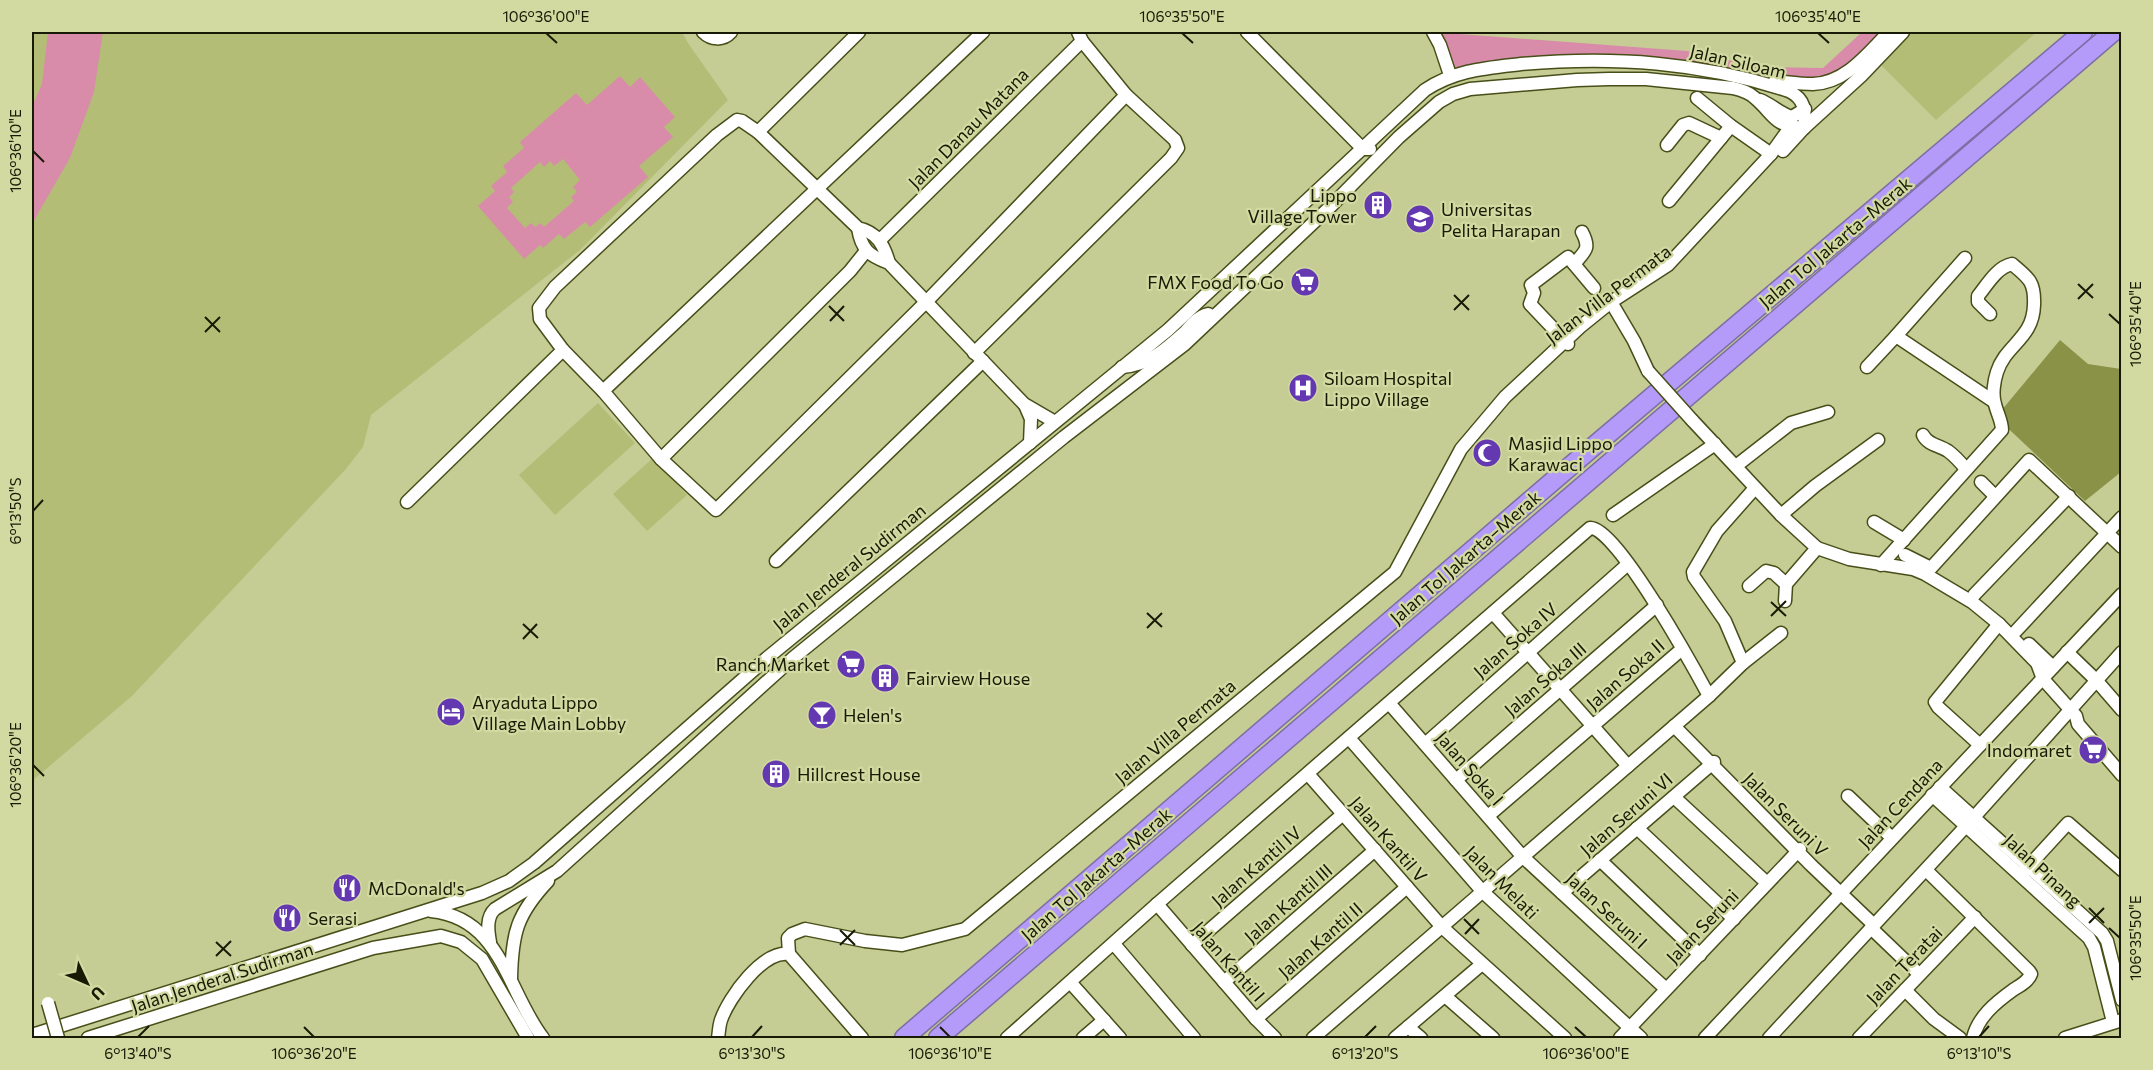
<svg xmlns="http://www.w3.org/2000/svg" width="2153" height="1070" viewBox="0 0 2153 1070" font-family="Commissioner,sans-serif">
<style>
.green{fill:#b4bd76}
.forest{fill:#8a9248}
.water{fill:#d88caa;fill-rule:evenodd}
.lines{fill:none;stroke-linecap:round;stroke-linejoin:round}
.minor-casing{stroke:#484e18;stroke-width:15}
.highway-casing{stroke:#7d6ea4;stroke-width:21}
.minor{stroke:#fff;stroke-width:12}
.highway{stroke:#b49bfa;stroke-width:18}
.minor-bridge-casing{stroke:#484e18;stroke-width:15;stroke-linecap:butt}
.minor-bridge{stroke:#fff;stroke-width:12}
.ticks{fill:none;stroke:#181a05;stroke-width:2}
.labels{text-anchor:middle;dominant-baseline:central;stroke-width:4.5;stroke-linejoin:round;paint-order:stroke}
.street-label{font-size:18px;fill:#181a05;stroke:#d2daa1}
.poi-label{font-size:18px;fill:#181a05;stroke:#d2daa1;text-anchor:start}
.neatline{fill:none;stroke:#181a05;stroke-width:2}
.ticks-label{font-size:15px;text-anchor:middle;fill:#181a05}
</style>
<rect width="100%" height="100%" fill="#c5cd95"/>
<g class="green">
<path d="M32,32H682L688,43L728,100L580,250L371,415L363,447L345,470L132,696L32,781Z"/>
<path d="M1910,32H2037L1936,120L1879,63Z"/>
<path d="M598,403L635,443L555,515L519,475Z"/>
<path d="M653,458L687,495L647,531L613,494Z"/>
</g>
<path class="forest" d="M2060,340L2088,364L2121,369V472L2085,501L1996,417Z"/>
<g class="water">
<path d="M48,32H103L94,92L70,158L32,224V107L42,84Z"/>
<path d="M1433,32L1687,51L1761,67L1823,68L1862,32H1883L1847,68L1814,82L1753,77L1645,58L1452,73Z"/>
<path d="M620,76L630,87L640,77L675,117L664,127L673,137L639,166L648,177L590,227L585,222L564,239L559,234L543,248L540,245L524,259L478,206L495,191L491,186L507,172L503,166L524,148L520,142L576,93L587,105ZM563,159L580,180L573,187L577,192L571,197L574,201L544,227L541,223L535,227L531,223L525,228L507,208L513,202L509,197L514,192L511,188L540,162L544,167L550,161L554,166Z"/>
</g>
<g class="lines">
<g class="minor-casing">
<g id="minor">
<path d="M703,32C711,40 723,41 731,32"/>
<path d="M1247,32L1363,149H1370"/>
<path d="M1433,32L1440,45L1450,75"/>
<path d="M1775,81C1787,82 1800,84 1813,84C1846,83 1868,53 1889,32"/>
<path d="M1697,98L1731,126L1771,154"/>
<path d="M1760,100C1771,104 1780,114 1792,117L1805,109"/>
<path d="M758,132L859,32"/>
<path d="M1667,145L1683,125L1689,123L1721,138"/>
<path d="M1783,151L1804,128L1861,76L1903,32"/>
<path d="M1669,201L1731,126"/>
<path d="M858,228C861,249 869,256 889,263L1024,404L1055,422"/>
<path d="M880,240L1082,41"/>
<path d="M1965,258L1896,336L1993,401"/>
<path d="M889,263C884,245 877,232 858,228L758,132L742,121L737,120L717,135L555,287L539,308L540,319L563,350L603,391L661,459L716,510L927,301L1126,95"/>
<path d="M1574,264C1585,251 1591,249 1582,232"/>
<path d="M1611,302L1634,341L1648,371"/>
<path d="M1568,344L1530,304L1534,293L1531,285L1568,257L1594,288"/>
<path d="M974,353L1171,158L1178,148L1175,140L1126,95L1082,41L1078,32"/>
<path d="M1122,367C1149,365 1166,349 1186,331C1192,324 1199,316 1208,314L1213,317"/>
<path d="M1867,367L1896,336"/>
<path d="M603,391L983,32"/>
<path d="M1025,405L1031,419L1030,443"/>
<path d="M1692,420L1781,515L1817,548L1786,584L1785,601"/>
<path d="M1923,435C1928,445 1939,445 1948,451C1955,456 1961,463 1966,469"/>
<path d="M661,459L850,271L866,251"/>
<path d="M1736,466L1791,423L1828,412"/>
<path d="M1981,482L1995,496"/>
<path d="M407,502L563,350"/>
<path d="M1613,515L1715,444"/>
<path d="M1781,515L1815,486L1878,440"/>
<path d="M1874,522L1904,540"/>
<path d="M1817,548L1849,559L1913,569L1925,574L1972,602L1999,624L2037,663L2043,679L2076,716L2078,724L2122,775"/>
<path d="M1905,555L1931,568L2029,460L2122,547"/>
<path d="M776,561L983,361"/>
<path d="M1881,565L2002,430C2002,421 1997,413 1995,404C1992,395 1994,381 1997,372C2006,344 2033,339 2034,305C2035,282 2029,278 2012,264C1997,267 1987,285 1978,296V302L1990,314"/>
<path d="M1749,586L1766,571L1774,573L1786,584"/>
<path d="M1974,595L2069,496"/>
<path d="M1493,613L1628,766"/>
<path d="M2016,631L2122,517"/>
<path d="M2029,644L2053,667"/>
<path d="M2067,652L2096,680L2122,710"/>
<path d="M1743,663L1725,621L1694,577L1693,572L1717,531L1755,488"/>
<path d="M1389,703L1523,857L1666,989"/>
<path d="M1674,726L1811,865L1874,925"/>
<path d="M1349,738L1483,892L1641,1038"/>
<path d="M1425,744L1628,564"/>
<path d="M1980,745L1938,707L1935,702L1999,624"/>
<path d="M1308,774L1442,927L1565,1038"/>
<path d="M1456,780L1657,605"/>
<path d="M1940,787L2102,933L2107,941L2122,1000"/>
<path d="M1932,795L2089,938L2094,947L2113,1022"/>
<path d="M1848,796L1892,838"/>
<path d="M1674,797L1767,883"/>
<path d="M1488,816L1682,649"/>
<path d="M1637,828L1734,919"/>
<path d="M1600,860L1700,955"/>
<path d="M1926,870L2029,971L2031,974C2028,982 2019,986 2013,990C1995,1003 1978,1017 1973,1038"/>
<path d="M2024,871L2068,823L2122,870"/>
<path d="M1562,893L1714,762"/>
<path d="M1157,904L1256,1019L1275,1038"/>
<path d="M431,911C502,918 507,992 543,1038"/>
<path d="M1871,928L1919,974"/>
<path d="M490,942C488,931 486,917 495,909L557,871L793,658L1064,437L1185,344L1331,206L1399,137L1439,102L1453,94L1470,89L1577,80L1609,79H1646L1733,88C1741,90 1749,92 1755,98C1775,115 1773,126 1804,128"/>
<path d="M1114,944L1194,1038"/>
<path d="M1192,945L1343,814"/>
<path d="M789,954L788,938L792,934L805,929L865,941L902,945L965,929L1395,572L1461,449L1505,397L1580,327L1611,302L1668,265L1771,154L1791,126"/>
<path d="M511,978C512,933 517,914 548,881"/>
<path d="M1070,982L1120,1038"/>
<path d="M1224,982L1375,850"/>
<path d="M1905,990L1934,1019L1960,1038"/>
<path d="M1445,996L1493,1038"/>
<path d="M1256,1019L1407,887"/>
<path d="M1408,1027L1421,1038"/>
<path d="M32,1035L482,893L509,881L534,863L767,658L1168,330L1425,90C1455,70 1486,68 1521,64C1614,56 1700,62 1789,91C1805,99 1806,111 1804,128"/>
<path d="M88,1038L373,948L441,936L461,942L482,959L528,1038"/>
<path d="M718,1038C719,1032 719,1026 721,1020C729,997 763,950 789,954L862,1038"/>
<path d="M1007,1038L1157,904L1590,528C1616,526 1695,670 1709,696"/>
<path d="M1083,1038L1104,1020"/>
<path d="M1313,1038L1709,696L1743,663L1781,633"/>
<path d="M1395,1038L1482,964"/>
<path d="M1620,1038L1800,849"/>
<path d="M1705,1038L2122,594"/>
<path d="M1769,1038L1967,825L2122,652"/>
<path d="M1859,1038L1975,917"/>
<path d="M2065,1038L2122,1020"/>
</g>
</g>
<g class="highway-casing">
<g id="highway">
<path d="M904,1038L1581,457L2083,32"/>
<path d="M938,1038L2113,32"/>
</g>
</g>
<use href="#minor" class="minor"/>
<use href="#highway" class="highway"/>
<g class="minor-bridge-casing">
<g id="minor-bridge">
<path d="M1648,371L1692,420"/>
<path d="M48,1003L58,1038"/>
</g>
</g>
<use href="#minor-bridge" class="minor-bridge"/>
</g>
<path class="ticks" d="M546,33L557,43M1182,33L1193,43M1818,33L1829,43M33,151L44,162M2078,284L2093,298M1454,295L1469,310M2078,299L2093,284M829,306L844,321M1454,310L1469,295M2109,314L2120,324M205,317L220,332M830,321L844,306M205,332L220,317M33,511L43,500M1771,602L1786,616M1147,613L1162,627M1771,616L1786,601M523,624L538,638M1147,628L1162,613M523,639L537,624M33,765L44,776M2089,908L2104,923M1464,919L1479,934M2089,923L2104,908M2109,928L2120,938M840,930L855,945M1465,934L1479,919M216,942L231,956M840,945L855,930M216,956L231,941M304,1027L314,1037M940,1027L950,1037M1575,1027L1586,1037M138,1037L149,1026M752,1037L762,1026M1365,1037L1376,1026M1979,1037L1989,1026"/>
<defs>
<g id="building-disc" transform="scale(1.5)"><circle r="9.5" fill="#6338b0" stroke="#d2daa1"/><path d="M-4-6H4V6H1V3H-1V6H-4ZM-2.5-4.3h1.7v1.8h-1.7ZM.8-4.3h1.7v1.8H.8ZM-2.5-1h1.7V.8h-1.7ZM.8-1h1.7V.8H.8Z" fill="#fff"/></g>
<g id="university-disc" transform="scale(1.5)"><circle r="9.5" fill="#6338b0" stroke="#d2daa1"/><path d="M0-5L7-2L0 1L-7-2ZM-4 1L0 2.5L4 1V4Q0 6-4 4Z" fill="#fff"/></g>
<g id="supermarket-disc" transform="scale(1.5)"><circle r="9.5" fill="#6338b0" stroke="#d2daa1"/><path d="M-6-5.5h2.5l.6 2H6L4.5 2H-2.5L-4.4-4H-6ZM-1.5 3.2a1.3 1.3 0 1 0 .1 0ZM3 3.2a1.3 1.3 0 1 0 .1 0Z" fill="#fff"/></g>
<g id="hospital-disc" transform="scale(1.5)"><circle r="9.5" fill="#6338b0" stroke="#d2daa1"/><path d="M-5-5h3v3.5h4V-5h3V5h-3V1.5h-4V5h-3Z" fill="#fff"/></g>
<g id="mosque-disc" transform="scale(1.5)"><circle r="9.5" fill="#6338b0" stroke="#d2daa1"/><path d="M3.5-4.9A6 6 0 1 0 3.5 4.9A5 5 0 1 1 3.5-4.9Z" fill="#fff"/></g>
<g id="hotel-disc" transform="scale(1.5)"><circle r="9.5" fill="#6338b0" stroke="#d2daa1"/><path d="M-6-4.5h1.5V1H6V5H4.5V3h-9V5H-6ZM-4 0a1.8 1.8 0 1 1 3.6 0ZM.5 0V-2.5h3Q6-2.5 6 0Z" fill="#fff"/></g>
<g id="bar-disc" transform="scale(1.5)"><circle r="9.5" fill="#6338b0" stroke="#d2daa1"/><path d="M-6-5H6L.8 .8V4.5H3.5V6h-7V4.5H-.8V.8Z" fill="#fff"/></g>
<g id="restaurant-disc" transform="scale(1.5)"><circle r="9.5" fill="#6338b0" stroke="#d2daa1"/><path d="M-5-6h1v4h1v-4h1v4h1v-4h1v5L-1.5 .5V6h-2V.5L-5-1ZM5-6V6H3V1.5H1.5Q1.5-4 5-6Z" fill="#fff"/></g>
</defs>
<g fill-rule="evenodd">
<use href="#building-disc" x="1378" y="205"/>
<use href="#university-disc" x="1420" y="219"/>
<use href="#supermarket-disc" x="1305" y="282"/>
<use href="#hospital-disc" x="1303" y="388"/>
<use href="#mosque-disc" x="1487" y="453"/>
<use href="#supermarket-disc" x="851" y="664"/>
<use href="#building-disc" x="885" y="678"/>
<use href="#hotel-disc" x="451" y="712"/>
<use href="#bar-disc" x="822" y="715"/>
<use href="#supermarket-disc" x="2093" y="750"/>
<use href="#building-disc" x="776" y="774"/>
<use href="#restaurant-disc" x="347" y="888"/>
<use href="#restaurant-disc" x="287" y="918"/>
</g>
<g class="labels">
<g class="street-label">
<text transform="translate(1738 61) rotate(13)">Jalan Siloam</text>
<text transform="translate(968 128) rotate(-45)">Jalan Danau Matana</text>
<text transform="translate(1835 242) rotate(-40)">Jalan Tol Jakarta–Merak</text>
<text transform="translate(1608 294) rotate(-37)">Jalan Villa Permata</text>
<text transform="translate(1465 557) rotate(-41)">Jalan Tol Jakarta–Merak</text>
<text transform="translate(849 567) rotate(-39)">Jalan Jenderal Sudirman</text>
<text transform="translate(1515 640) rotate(-41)">Jalan Soka IV</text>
<text transform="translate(1625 674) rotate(-41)">Jalan Soka II</text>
<text transform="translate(1545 679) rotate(-41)">Jalan Soka III</text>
<text transform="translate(1175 731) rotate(-40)">Jalan Villa Permata</text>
<text transform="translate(1470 768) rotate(49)">Jalan Soka I</text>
<text transform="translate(1900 803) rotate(-47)">Jalan Cendana</text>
<text transform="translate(1626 814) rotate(-41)">Jalan Seruni VI</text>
<text transform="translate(1786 814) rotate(45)">Jalan Seruni V</text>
<text transform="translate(1389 839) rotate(49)">Jalan Kantil V</text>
<text transform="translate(1256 866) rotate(-41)">Jalan Kantil IV</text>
<text transform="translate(2043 870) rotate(43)">Jalan Pinang</text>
<text transform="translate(1096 874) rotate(-41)">Jalan Tol Jakarta–Merak</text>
<text transform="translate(1502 882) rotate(45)">Jalan Melati</text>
<text transform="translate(1288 903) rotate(-41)">Jalan Kantil III</text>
<text transform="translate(1607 910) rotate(43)">Jalan Seruni I</text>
<text transform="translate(1702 926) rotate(-46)">Jalan Seruni</text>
<text transform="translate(1320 940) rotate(-41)">Jalan Kantil II</text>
<text transform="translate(1229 961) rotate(49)">Jalan Kantil I</text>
<text transform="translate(1904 965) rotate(-46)">Jalan Teratai</text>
<text transform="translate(222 977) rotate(-18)">Jalan Jenderal Sudirman</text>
</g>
<g class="poi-label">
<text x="1357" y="195" text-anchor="end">Lippo<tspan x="1357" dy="21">Village Tower</tspan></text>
<text x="1441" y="209">Universitas<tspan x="1441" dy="21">Pelita Harapan</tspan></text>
<text x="1284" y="282" text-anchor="end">FMX Food To Go</text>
<text x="1324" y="378">Siloam Hospital<tspan x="1324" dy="21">Lippo Village</tspan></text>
<text x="1508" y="443">Masjid Lippo<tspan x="1508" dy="21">Karawaci</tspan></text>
<text x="830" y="664" text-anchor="end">Ranch Market</text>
<text x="906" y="678">Fairview House</text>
<text x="472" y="702">Aryaduta Lippo<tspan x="472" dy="21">Village Main Lobby</tspan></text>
<text x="843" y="715">Helen's</text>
<text x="2072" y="750" text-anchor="end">Indomaret</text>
<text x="797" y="774">Hillcrest House</text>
<text x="368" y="888">McDonald's</text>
<text x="308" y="918">Serasi</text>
</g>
</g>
<rect width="2153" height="1070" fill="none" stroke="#d2daa1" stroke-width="66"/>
<g transform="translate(87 983) rotate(134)" stroke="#d2daa1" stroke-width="4.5" paint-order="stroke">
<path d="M0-4.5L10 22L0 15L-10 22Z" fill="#181a05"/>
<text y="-9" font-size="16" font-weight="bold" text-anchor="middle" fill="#181a05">U</text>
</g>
<rect x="33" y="33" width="2087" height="1004" class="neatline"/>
<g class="ticks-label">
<text x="546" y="22">106°36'00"E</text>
<text x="1182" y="22">106°35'50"E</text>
<text x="1818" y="22">106°35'40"E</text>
<text transform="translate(16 151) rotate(-90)" y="5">106°36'10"E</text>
<text transform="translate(2136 324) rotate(-90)" y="5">106°35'40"E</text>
<text transform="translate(16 511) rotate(-90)" y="5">6°13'50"S</text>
<text transform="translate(16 765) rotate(-90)" y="5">106°36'20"E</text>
<text transform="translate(2136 938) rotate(-90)" y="5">106°35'50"E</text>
<text x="138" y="1059">6°13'40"S</text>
<text x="314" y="1059">106°36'20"E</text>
<text x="752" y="1059">6°13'30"S</text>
<text x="950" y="1059">106°36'10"E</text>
<text x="1365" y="1059">6°13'20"S</text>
<text x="1586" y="1059">106°36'00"E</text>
<text x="1979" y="1059">6°13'10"S</text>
</g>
</svg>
